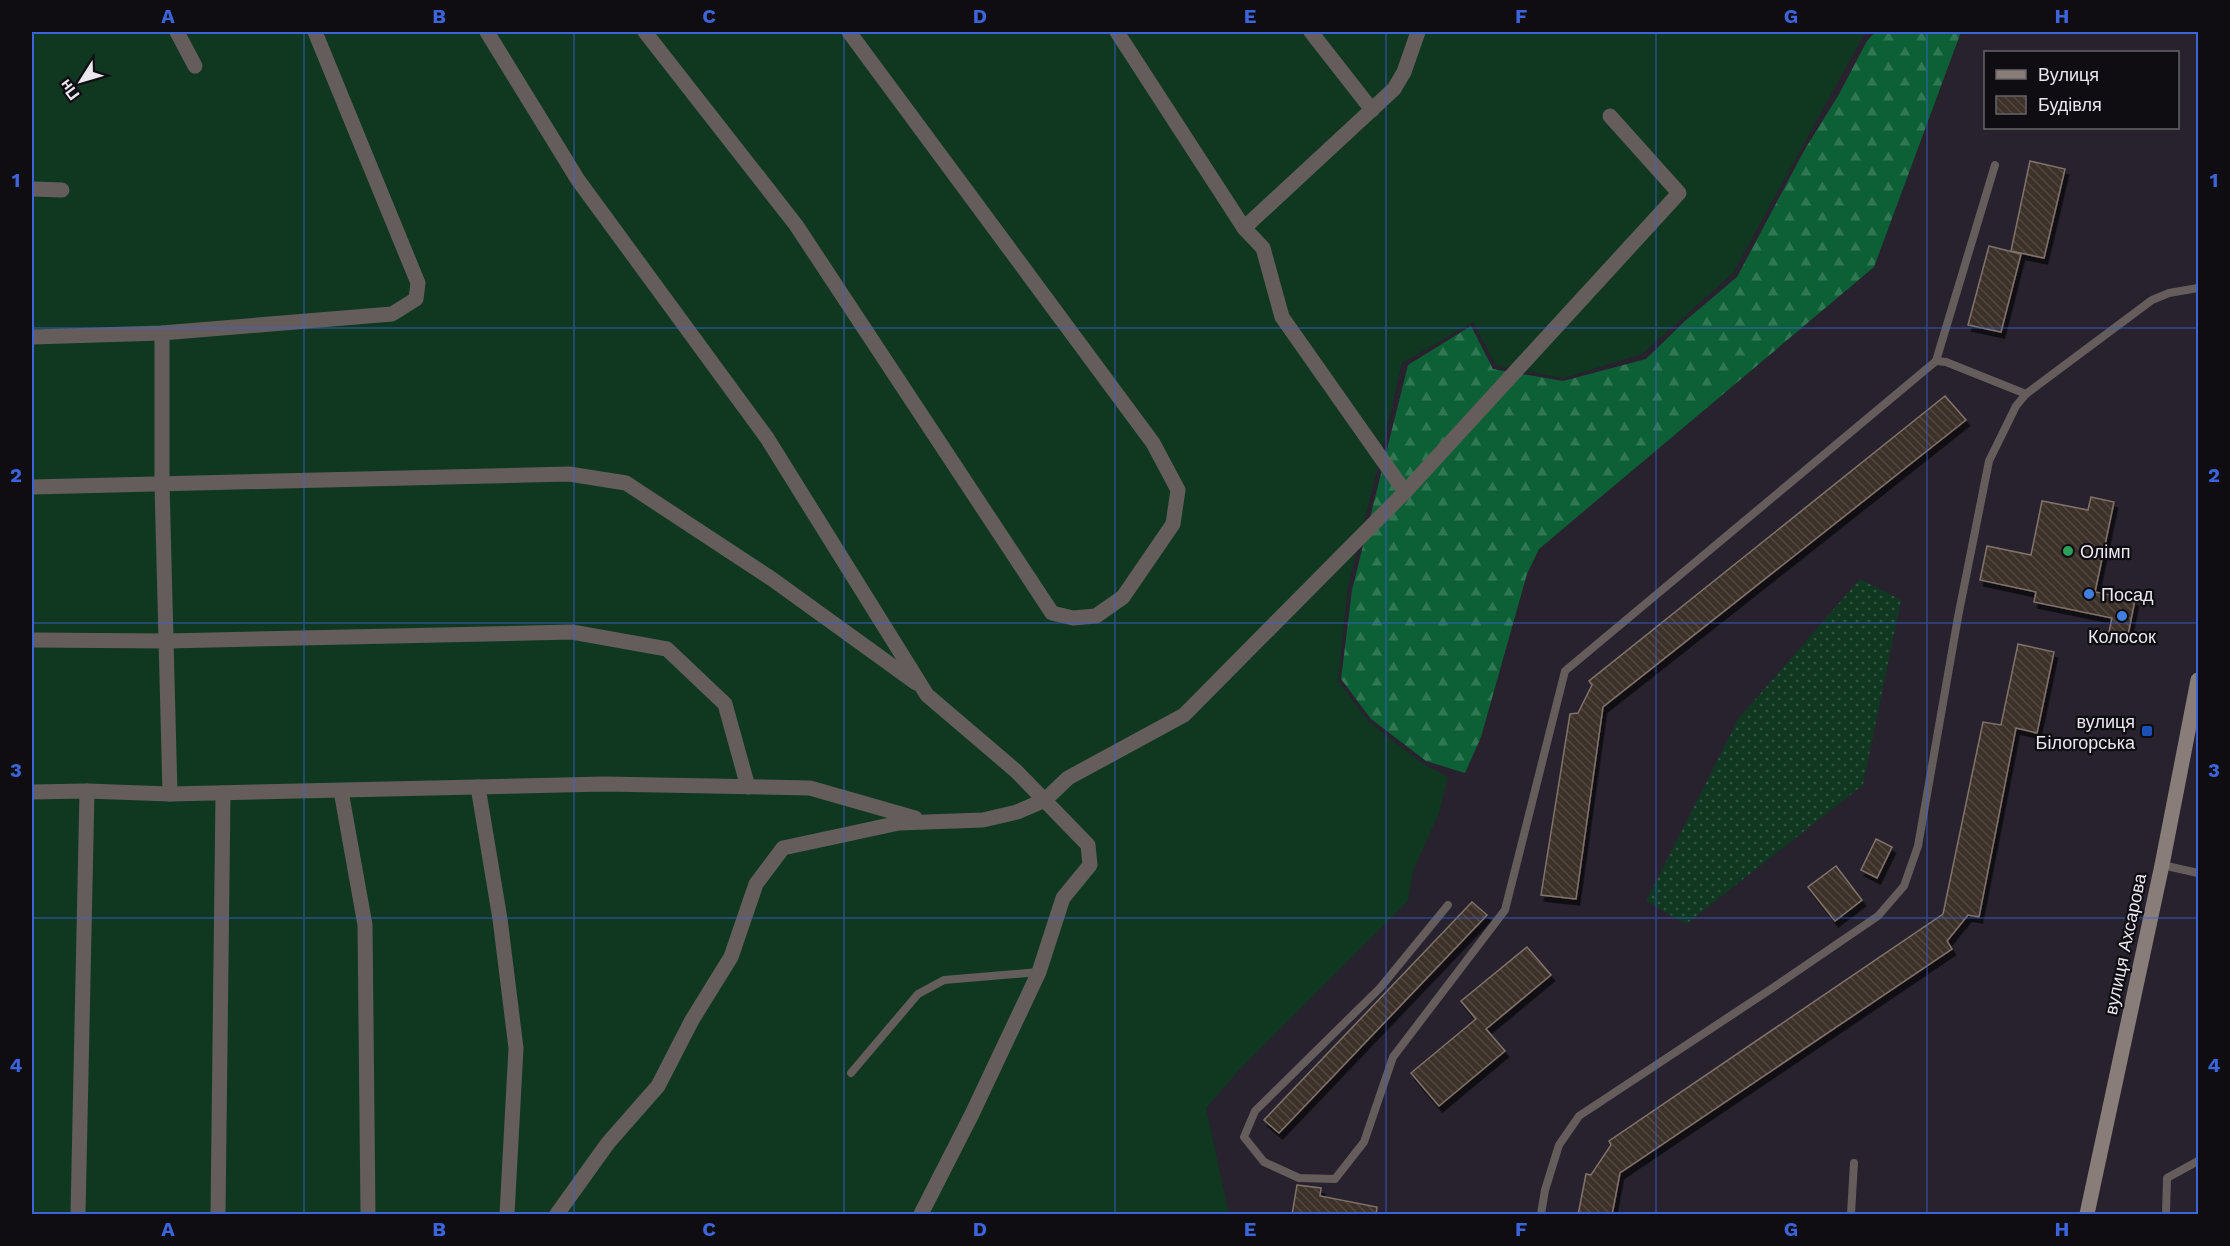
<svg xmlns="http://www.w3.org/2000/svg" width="2230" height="1246" viewBox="0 0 2230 1246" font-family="'Work Sans',sans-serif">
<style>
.grass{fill:url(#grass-dots)}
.forest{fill:url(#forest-firs)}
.garden{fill:#103821}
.building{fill:url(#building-back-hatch);stroke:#81736b;stroke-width:1.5;filter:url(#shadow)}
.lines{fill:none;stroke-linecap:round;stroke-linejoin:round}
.lane{stroke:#645d5b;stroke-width:8}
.street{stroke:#645d5b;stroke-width:15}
.secondary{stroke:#887d79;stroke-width:15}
.grid{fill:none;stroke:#3c65db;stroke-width:1.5;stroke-opacity:0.55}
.leisure-dot{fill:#2e9e5b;stroke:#0f0d12;stroke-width:2}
.shop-dot{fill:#3f7fe0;stroke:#0f0d12;stroke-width:2}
.transit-dot{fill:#1a4fb4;stroke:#0f0d12;stroke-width:2}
.labels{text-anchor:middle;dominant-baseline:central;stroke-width:4.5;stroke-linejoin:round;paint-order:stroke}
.poi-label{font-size:18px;fill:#eae7ef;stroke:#0f0d12;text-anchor:start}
.street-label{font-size:18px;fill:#eae7ef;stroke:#0f0d12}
.neatline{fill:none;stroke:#3c65db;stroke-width:2}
.grid-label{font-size:20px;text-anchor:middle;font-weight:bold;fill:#3c65db}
</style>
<defs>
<pattern id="grass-dots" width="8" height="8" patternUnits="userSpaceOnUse" patternTransform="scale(1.5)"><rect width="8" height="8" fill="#103821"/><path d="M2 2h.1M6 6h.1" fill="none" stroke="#335542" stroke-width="1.8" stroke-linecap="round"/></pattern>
<pattern id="forest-firs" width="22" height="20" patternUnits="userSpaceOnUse" patternTransform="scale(1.5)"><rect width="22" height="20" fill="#0d6036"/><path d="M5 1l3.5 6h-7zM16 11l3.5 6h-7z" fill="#307753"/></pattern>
<pattern id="building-back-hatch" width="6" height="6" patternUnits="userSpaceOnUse" patternTransform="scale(1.5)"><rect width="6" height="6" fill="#3e322a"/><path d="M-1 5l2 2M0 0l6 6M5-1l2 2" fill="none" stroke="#51463f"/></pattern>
<filter id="shadow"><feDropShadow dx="3.5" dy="6" stdDeviation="0" flood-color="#0009"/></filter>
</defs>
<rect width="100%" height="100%" fill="#27222d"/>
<path class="grass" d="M1860,579L1901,600L1863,785L1686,924L1646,901L1739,718Z"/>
<path class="forest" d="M1875,32H1961L1874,267L1539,549L1527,574L1481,737L1465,773L1426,761L1371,719L1341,679L1352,590L1408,365L1471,326L1493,369L1563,381L1646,359L1685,321L1737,277L1805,149L1838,96L1867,41Z"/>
<path class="garden" d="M32,32H1867L1863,36L1733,273L1642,354L1563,378L1496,365L1473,322L1402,363L1380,458L1348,586L1338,681L1369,722L1422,763L1448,777L1439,813L1413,871L1408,901L1240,1069L1206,1108L1229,1214H32Z"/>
<g class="building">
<path d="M2030,161L2065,169L2044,258L2011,251Z"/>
<path d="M1989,246L2021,254L2001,332L1968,325Z"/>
<path d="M1945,396L1966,420L1603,707L1576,899L1541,895L1570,714L1578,713L1592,685L1589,681Z"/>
<path d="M2091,497L2114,502L2095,592L2135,600L2128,635L2109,632L2112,618L2034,602L2036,592L1980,580L1987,546L2031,555L2042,501L2088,510Z"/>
<path d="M2018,644L2054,652L2037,733L2016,728L1979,917L1968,915L1947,941L1952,949L1620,1173L1612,1215H1578L1586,1174L1591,1175L1611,1145L1609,1141L1943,914L1983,722L2001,725Z"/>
<path d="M1876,839L1892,847L1877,878L1861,870Z"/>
<path d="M1836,866L1862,900L1835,921L1808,887Z"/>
<path d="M1472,902L1487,915L1279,1133L1264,1120Z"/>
<path d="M1527,947L1551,975L1486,1029L1505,1051L1439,1106L1411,1073L1476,1019L1461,1001Z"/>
<path d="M1297,1185L1321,1188L1320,1196L1377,1207L1376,1215H1292Z"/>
</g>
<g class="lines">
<g class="lane">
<path d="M1995,165L1936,361L1946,362L2026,394"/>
<path d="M2162,865L2198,873"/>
<path d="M1448,905L1380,988L1255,1111L1244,1137L1264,1162L1299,1178L1335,1179L1364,1142L1393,1057L1505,910L1565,671L1936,361"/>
<path d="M851,1073L918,994L944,980L1039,972"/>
<path d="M1541,1214L1545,1190L1559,1145L1579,1116L1774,987L1878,916L1904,886L1918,846L1958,617L1989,461L2016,406L2026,394L2152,300L2169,293L2198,288"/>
<path d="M1851,1214L1854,1163"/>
<path d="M2166,1214L2167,1178L2198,1161"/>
</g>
<g class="street">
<path d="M177,32L195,66"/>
<path d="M487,32L578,180L767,438L927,695L1016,771L1088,845L1090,865L1063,898L1039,972L972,1114L921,1214"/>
<path d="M645,32L796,225L1052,613L1073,618L1096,616L1123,597L1173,524L1178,490L1153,443L849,32"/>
<path d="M1117,32L1244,228L1263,248L1282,317L1405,492"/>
<path d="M1311,32L1372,110"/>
<path d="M32,189L62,190"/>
<path d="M1244,228L1394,89L1404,72L1418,32"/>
<path d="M162,333V484L170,794"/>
<path d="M32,337L162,333L392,314L416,299L418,283L315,32"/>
<path d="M32,487L569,474L626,483L772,579L916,683"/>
<path d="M32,640L167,641L572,632L667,649L725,704L748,787"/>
<path d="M478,787L500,919L516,1048L507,1214"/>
<path d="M341,791L365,925L368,1214"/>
<path d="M32,792L87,791L170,794L605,784L810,788L915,818"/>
<path d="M78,1214L87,791"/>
<path d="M218,1214L223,793"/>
<path d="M557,1214L608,1143L658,1086L692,1020L731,957L756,884L783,848L899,823L983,820L1017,812L1045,800L1068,778L1184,715L1405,492L1679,193L1610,116"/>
</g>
<path class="secondary" d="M2087,1214L2162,865L2198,680"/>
</g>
<path class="grid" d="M304,32V1214M574,32V1214M844,32V1214M1115,32V1214M1386,32V1214M1656,32V1214M1927,32V1214M32,328H2198M32,623H2198M32,918H2198"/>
<circle class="leisure-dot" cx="2068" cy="551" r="6"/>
<g class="shop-dot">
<circle cx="2089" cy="594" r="6"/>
<circle cx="2122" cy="616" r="6"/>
</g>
<rect class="transit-dot" x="2141" y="725" width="12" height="12" rx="3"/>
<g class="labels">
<g class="poi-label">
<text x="2080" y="551">Олімп</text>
<text x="2101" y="594">Посад</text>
<text x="2122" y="636" text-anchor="middle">Колосок</text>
<text x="2135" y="721" text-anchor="end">вулиця<tspan x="2135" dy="21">Білогорська</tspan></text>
</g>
<g class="street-label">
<text transform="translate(2125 944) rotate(-78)">вулиця Ахсарова</text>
</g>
</g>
<rect width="2230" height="1246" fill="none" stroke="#0f0d12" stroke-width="66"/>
<rect x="1984" y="51" width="195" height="78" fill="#0f0d12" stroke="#67646a" stroke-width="1.5"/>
<rect x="1996" y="70" width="30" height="9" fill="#887d79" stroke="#67646a" stroke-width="1.5"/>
<text x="2038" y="81" font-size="18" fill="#eae7ef">Вулиця</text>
<rect x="1996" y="96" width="30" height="18" fill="url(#building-back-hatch)" stroke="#67646a" stroke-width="1.5"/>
<text x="2038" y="111" font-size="18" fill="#eae7ef">Будівля</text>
<g transform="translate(81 81) rotate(233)" stroke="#0f0d12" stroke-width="4.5" paint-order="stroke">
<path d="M0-4.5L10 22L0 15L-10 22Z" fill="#eae7ef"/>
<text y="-9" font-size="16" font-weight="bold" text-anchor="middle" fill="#eae7ef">Пн</text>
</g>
<rect x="33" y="33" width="2164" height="1180" class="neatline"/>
<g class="grid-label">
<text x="168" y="23">A</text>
<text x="439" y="23">B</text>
<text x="709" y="23">C</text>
<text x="980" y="23">D</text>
<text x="1250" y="23">E</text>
<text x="1521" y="23">F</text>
<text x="1791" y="23">G</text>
<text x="2062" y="23">H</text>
<text x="16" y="187">1</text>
<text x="2214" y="187">1</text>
<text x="16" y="482">2</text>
<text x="2214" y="482">2</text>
<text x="16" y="777">3</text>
<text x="2214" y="777">3</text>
<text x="16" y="1072">4</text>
<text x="2214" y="1072">4</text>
<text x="168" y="1236">A</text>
<text x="439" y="1236">B</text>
<text x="709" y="1236">C</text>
<text x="980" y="1236">D</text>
<text x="1250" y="1236">E</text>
<text x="1521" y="1236">F</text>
<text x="1791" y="1236">G</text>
<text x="2062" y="1236">H</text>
</g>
</svg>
